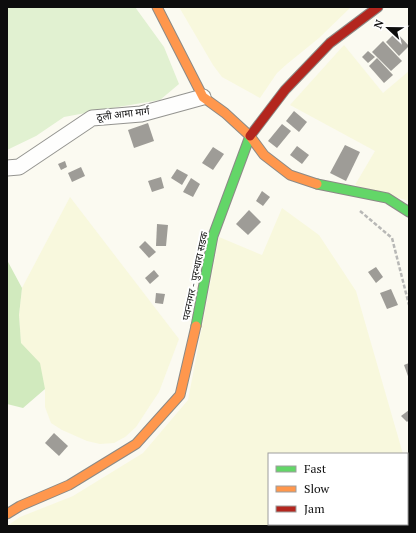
<svg xmlns="http://www.w3.org/2000/svg" width="416" height="533" viewBox="0 0 416 533" font-family="'PT Serif','Noto Sans Devanagari',serif">
<style>
.farmland{fill:#f8f8dd}
.green{fill:#e1f1d1}
.forest{fill:#d1eabe}
.building{fill:#9e9c97}
.lines{fill:none;stroke-linecap:round;stroke-linejoin:round}
.street-casing{stroke:#949490;stroke-width:17}
.fast-casing{stroke:#8b8a86;stroke-width:11}
.slow-casing{stroke:#8b8a86;stroke-width:11}
.jam-casing{stroke:#8b8a86;stroke-width:11}
.path{stroke:#b8b8b6;stroke-width:2.5;stroke-dasharray:4 2;stroke-linecap:butt}
.street{stroke:#fefefd;stroke-width:15}
.fast{stroke:#63d668;stroke-width:9}
.slow{stroke:#ff974d;stroke-width:9}
.jam{stroke:#b3261e;stroke-width:9}
.labels{text-anchor:middle;dominant-baseline:central;stroke-width:4;stroke-linejoin:round;paint-order:stroke}
.street-label{font-size:10px;fill:#0d0d0d;stroke:#fff}
</style>
<rect width="100%" height="100%" fill="#fbfaf1"/>
<g class="farmland">
<path d="M179,7H351L319,38L287,64L277,73L260,98L222,77L213,65Z"/>
<path d="M344,45L383,93L409,71V201L355,185L375,151L290,105Z"/>
<path d="M70,197L179,339L159,392L151,404L136,427L125,437L114,443L100,444L87,441L62,430L51,423L45,407V389L21,344L19,315L22,288Z"/>
<path d="M282,208L319,235L356,291L403,454H269V524H407V469V470H409V526H7L20,517L73,496L143,453L188,400L219,237L262,255Z"/>
</g>
<path class="green" d="M7,7H135L164,47L179,84L160,100L118,107L64,117L36,136L7,150Z"/>
<path class="forest" d="M7,260L22,288L19,315L21,343L40,363L45,389L23,408L7,404Z"/>
<g class="building">
<path d="M396,32L409,46L399,56L386,42Z"/>
<path d="M383,41L402,61L391,71L372,52Z"/>
<path d="M368,51L375,57L368,63L362,57Z"/>
<path d="M377,58L393,75L384,83L369,66Z"/>
<path d="M294,111L307,122L299,132L286,121Z"/>
<path d="M148,123L154,141L134,148L128,130Z"/>
<path d="M282,124L291,131L277,148L268,141Z"/>
<path d="M345,145L360,152L346,181L330,173Z"/>
<path d="M297,146L309,155L302,164L290,155Z"/>
<path d="M213,147L224,154L213,170L202,163Z"/>
<path d="M65,161L67,167L61,170L58,164Z"/>
<path d="M81,167L85,176L72,182L68,173Z"/>
<path d="M177,169L188,175L182,185L171,178Z"/>
<path d="M161,177L164,188L152,192L148,181Z"/>
<path d="M191,178L200,184L193,197L183,192Z"/>
<path d="M262,191L270,197L263,206L256,201Z"/>
<path d="M249,210L261,222L248,235L236,224Z"/>
<path d="M157,224L168,225L166,246H156Z"/>
<path d="M145,241L156,252L149,258L139,247Z"/>
<path d="M376,267L383,277L376,283L368,272Z"/>
<path d="M154,270L159,276L150,284L145,278Z"/>
<path d="M391,289L398,305L387,309L380,293Z"/>
<path d="M156,293L165,294L163,304L155,303Z"/>
<path d="M409,363V379L404,365Z"/>
<path d="M409,410V420L407,422L401,416Z"/>
<path d="M54,433L68,446L59,456L45,443Z"/>
</g>
<g class="lines">
<g class="street-casing">
<path id="street" d="M7,168L19,167L92,118L141,114L203,97"/>
</g>
<g class="fast-casing">
<g id="fast">
<path d="M317,184L387,198L409,212"/>
<path d="M196,326L213,236L250,136"/>
</g>
</g>
<g class="slow-casing">
<g id="slow">
<path d="M157,7L203,97L225,113L250,136L264,155L290,175L317,184"/>
<path d="M7,514L20,506L69,485L136,444L180,395L196,326"/>
</g>
</g>
<g class="jam-casing">
<path id="jam" d="M250,136L285,90L330,43L378,7"/>
</g>
<path class="path" d="M360,211L392,238L409,305"/>
<use href="#street" class="street"/>
<use href="#fast" class="fast"/>
<use href="#slow" class="slow"/>
<use href="#jam" class="jam"/>
</g>
<g class="labels">
<g class="street-label">
<text transform="translate(123 114) rotate(-7)">ठूली आमा मार्ग</text>
<text transform="translate(195 276) rotate(-78)">पवननगर - पुरन्धारा सडक</text>
</g>
</g>
<rect width="416" height="533" fill="none" stroke="#0d0d0d" stroke-width="16"/>
<rect x="268" y="453" width="140" height="72" fill="#ffffff" stroke="#9e9e9e"/>
<rect x="276" y="466" width="20" height="6" fill="#63d668" stroke="#9e9e9e"/>
<text x="304" y="473" font-size="12" fill="#0d0d0d">Fast</text>
<rect x="276" y="486" width="20" height="6" fill="#ff974d" stroke="#9e9e9e"/>
<text x="304" y="493" font-size="12" fill="#0d0d0d">Slow</text>
<rect x="276" y="506" width="20" height="6" fill="#b3261e" stroke="#9e9e9e"/>
<text x="304" y="513" font-size="12" fill="#0d0d0d">Jam</text>
<g transform="translate(388 28) rotate(292)" stroke="#ffffff" stroke-width="3" paint-order="stroke">
<path d="M0-3L7 15L0 10L-7 15Z" fill="#0d0d0d"/>
<text y="-6" font-size="11" font-weight="bold" text-anchor="middle" fill="#0d0d0d">N</text>
</g>
</svg>
